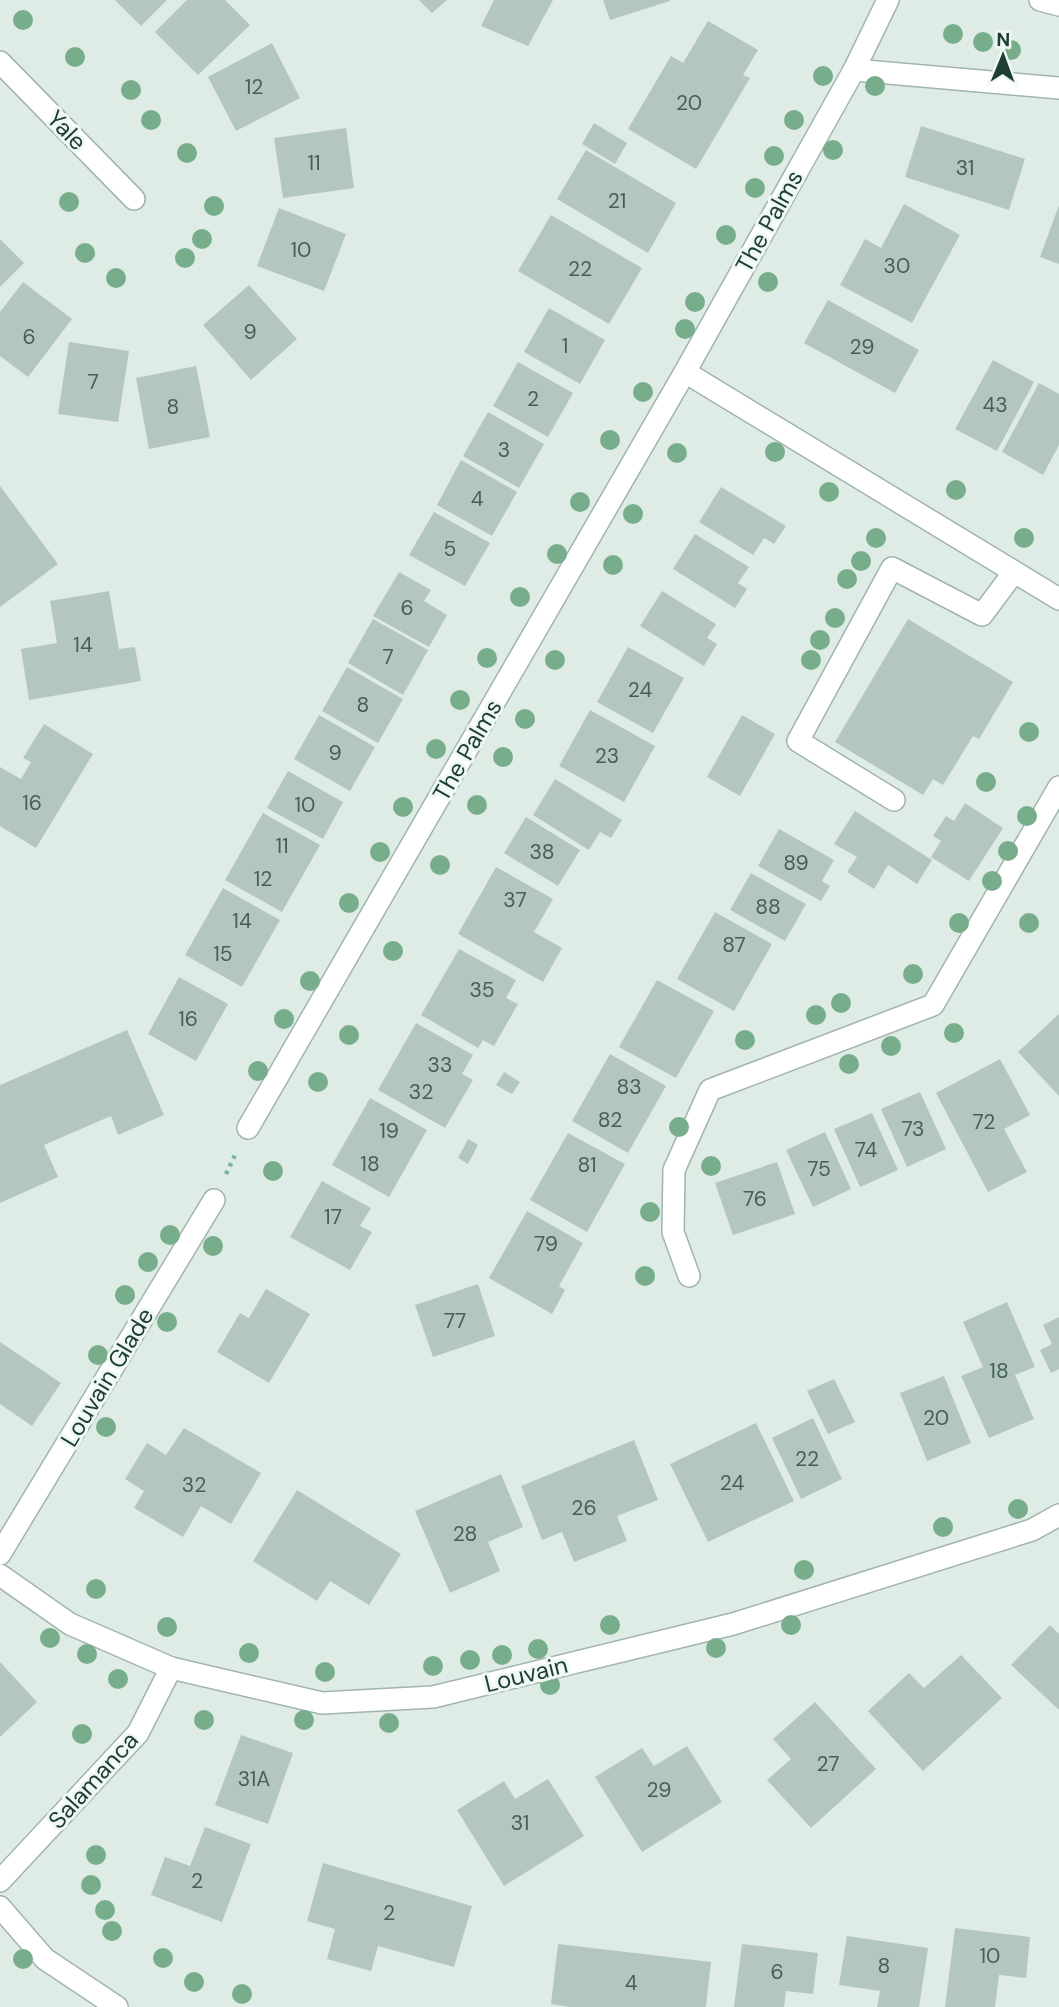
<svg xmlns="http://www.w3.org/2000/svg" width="1059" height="2007" viewBox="0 0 1059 2007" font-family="'DM Sans',sans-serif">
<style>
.building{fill:#b4c7bf}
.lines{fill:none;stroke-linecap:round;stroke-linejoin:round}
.service-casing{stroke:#a1b4ad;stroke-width:24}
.minor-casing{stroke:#a1b4ad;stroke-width:24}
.tertiary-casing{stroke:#a1b4ad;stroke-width:24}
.path{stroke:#7cb3a0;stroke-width:4.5;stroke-dasharray:3.5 5;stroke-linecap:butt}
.service{stroke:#fff;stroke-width:21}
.minor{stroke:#fff;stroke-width:21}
.tertiary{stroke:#fff;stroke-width:21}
.tree{fill:#78ad8c}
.labels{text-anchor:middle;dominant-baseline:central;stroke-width:6;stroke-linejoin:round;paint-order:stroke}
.number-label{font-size:21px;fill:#446057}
.street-label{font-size:24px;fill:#1e3e34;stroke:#f0f8f4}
</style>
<rect width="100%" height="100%" fill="#dfece6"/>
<g class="building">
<path d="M115,0H167L141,26Z"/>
<path d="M187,0H225L250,25L198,75L155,32Z"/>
<path d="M419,0H447L432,13Z"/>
<path d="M494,0H553L528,46L481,26Z"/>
<path d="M603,0H670V1L610,20Z"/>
<path d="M708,21L758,50L743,75L750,78L696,169L628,129L671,56L683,63Z"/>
<path d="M272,43L300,98L236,131L208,77Z"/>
<path d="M594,123L627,143L615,164L582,144Z"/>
<path d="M921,126L1025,159L1009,210L905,177Z"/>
<path d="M346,128L354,188L283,198L274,138Z"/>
<path d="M586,150L676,203L648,253L557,199Z"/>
<path d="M904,204L960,235L912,323L840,285L865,239L881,248Z"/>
<path d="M1059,205V264L1040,257Z"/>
<path d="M279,208L346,234L324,291L257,266Z"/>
<path d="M551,215L642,268L609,324L518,271Z"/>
<path d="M0,239L24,263L0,287Z"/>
<path d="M23,282L72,319L28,377L0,356V312Z"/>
<path d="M249,285L297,339L251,380L203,325Z"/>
<path d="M828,300L919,350L895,393L804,343Z"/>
<path d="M549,308L605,340L580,384L524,352Z"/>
<path d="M69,342L129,351L118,422L58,414Z"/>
<path d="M993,360L1034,382L997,451L955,429Z"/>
<path d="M518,362L573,393L548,437L493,406Z"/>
<path d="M196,366L210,437L149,449L136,378Z"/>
<path d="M1039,383L1059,394V445L1043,475L1002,452Z"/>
<path d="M488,412L544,444L519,488L463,456Z"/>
<path d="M461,460L517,492L492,536L437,505Z"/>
<path d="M0,486L58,564L0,607Z"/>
<path d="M721,487L786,526L774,544L764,538L753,555L699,522Z"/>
<path d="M434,512L490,543L465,586L409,555Z"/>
<path d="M695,534L749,567L738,583L747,589L735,608L673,569Z"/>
<path d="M399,572L431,590L424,601L447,615L429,647L373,616Z"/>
<path d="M109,591L119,649L135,647L141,681L29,700L21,649L57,643L50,601Z"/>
<path d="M662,591L716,624L707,638L717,644L704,666L640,626Z"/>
<path d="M373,619L428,650L403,695L348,663Z"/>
<path d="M908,619L1013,682L979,739L973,736L943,785L933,779L923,795L835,742Z"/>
<path d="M628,647L684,678L653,733L597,702Z"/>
<path d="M347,667L403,699L378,743L322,711Z"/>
<path d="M590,710L655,746L624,802L559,766Z"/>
<path d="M319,715L375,747L350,791L294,759Z"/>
<path d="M742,715L775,734L740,796L707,777Z"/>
<path d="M44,724L93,754L36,848L0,826V767L21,779L31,762L23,758Z"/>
<path d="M288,771L343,802L323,839L267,808Z"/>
<path d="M555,779L622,820L611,838L600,832L589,850L533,815Z"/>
<path d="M965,803L1003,828L969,881L931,857L941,841L933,836L946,816L954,821Z"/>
<path d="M855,811L932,860L917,884L888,865L874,889L847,872L857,857L834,844Z"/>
<path d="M263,813L320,845L282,912L225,880Z"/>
<path d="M526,817L580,850L558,886L504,853Z"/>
<path d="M779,829L834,860L822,881L830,886L821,901L758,866Z"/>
<path d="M496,867L553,899L534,932L562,948L543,982L458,934Z"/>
<path d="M751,873L806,904L785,941L730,910Z"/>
<path d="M223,888L280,920L242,987L185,955Z"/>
<path d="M715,912L772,944L734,1011L677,979Z"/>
<path d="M459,949L516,980L506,998L518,1004L494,1046L483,1040L478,1048L421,1015Z"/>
<path d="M179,977L228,1004L196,1061L148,1034Z"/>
<path d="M657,980L714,1011L676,1078L619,1047Z"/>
<path d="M1059,1014V1096L1018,1052Z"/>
<path d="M416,1023L473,1055L462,1074L473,1080L445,1128L378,1090Z"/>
<path d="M127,1030L164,1115L118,1135L111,1116L44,1145L58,1177L0,1203V1085Z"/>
<path d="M610,1054L666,1086L628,1153L572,1121Z"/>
<path d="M1000,1059L1030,1115L1004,1129L1027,1172L988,1192L936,1093Z"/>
<path d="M504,1072L520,1082L512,1094L496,1085Z"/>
<path d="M920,1092L946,1149L907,1167L881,1109Z"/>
<path d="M370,1098L427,1130L389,1197L332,1165Z"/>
<path d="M872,1113L898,1170L860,1187L834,1129Z"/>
<path d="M825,1132L851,1189L813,1207L786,1150Z"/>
<path d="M568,1133L625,1164L587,1232L530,1200Z"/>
<path d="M468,1139L478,1145L468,1164L458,1158Z"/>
<path d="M777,1162L795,1214L733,1235L715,1183Z"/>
<path d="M322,1181L371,1208L360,1226L372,1232L350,1270L290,1237Z"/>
<path d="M527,1211L583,1243L559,1286L565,1290L552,1314L489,1278Z"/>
<path d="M478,1284L495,1336L433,1357L415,1305Z"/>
<path d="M266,1289L310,1314L269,1383L217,1352L240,1313L249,1318Z"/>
<path d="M1007,1302L1035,1367L1015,1375L1034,1419L989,1438L961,1376L983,1367L963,1322Z"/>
<path d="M1059,1317V1369L1051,1373L1040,1350L1052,1344L1043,1325Z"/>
<path d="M0,1342L61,1383L32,1426L0,1404Z"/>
<path d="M944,1376L971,1443L927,1461L900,1393Z"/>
<path d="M834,1379L855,1422L828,1434L807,1391Z"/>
<path d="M813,1418L842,1479L801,1499L772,1438Z"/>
<path d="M756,1423L794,1501L708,1542L670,1464Z"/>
<path d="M184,1428L261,1473L231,1524L201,1506L183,1537L134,1508L144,1491L125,1479L147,1443L166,1455Z"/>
<path d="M634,1440L658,1500L617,1516L627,1541L574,1562L562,1532L542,1540L521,1486Z"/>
<path d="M501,1474L523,1527L488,1542L500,1571L450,1593L415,1511Z"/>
<path d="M297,1490L401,1554L369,1605L330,1581L317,1601L253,1561Z"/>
<path d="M1050,1625L1059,1634V1710L1011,1665Z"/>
<path d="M961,1655L1002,1698L923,1771L868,1711L909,1673L924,1688Z"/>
<path d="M0,1662L37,1702L0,1737Z"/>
<path d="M815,1702L876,1769L811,1828L767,1780L791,1759L773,1739Z"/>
<path d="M241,1735L293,1753L268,1824L215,1805Z"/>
<path d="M687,1746L722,1802L642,1852L595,1777L642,1748L654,1766Z"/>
<path d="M548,1779L584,1836L504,1886L457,1810L504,1781L515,1799Z"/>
<path d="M205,1827L251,1844L222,1922L151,1895L165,1857L190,1866Z"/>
<path d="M323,1863L472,1906L454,1967L378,1946L371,1971L327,1959L335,1929L307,1921Z"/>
<path d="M955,1928L1030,1937L1026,1978L999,1975L995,2007H945Z"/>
<path d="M847,1936L928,1948L919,2007H877L880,1991L839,1985Z"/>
<path d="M558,1944L711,1962L706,2007H569L551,2004Z"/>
<path d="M742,1944L818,1953L813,1994L786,1991L784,2007H734Z"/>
</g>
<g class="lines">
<g class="service-casing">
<path id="service" d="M894,800L798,741L892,568L982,615L1014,572"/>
</g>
<g class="minor-casing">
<g id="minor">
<path d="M0,62L134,199"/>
<path d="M854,70L1059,88"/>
<path d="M685,372L1059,599"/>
<path d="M248,1128L685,372L854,70L888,0"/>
<path d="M689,1276L673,1232L674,1170L710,1090L933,1005L1059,787"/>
<path d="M0,1554L214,1200"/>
<path d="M0,1575L70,1624L171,1668L322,1703L433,1697L733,1624L1032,1530L1059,1515"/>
<path d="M0,1881L138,1733L171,1668"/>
<path d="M0,1907L45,1959L117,2007"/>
</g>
</g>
<g class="tertiary-casing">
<path id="tertiary" d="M1040,0L1059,5"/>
</g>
<path class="path" d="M226,1174L236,1153"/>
<use href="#service" class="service"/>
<use href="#minor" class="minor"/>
<use href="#tertiary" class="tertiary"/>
</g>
<g class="tree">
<circle cx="23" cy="20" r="10"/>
<circle cx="953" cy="34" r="10"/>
<circle cx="983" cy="42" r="10"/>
<circle cx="1011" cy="50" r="10"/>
<circle cx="75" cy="57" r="10"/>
<circle cx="823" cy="76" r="10"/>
<circle cx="875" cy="86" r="10"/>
<circle cx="131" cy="90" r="10"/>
<circle cx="151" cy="120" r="10"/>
<circle cx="794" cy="120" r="10"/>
<circle cx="833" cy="150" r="10"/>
<circle cx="187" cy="153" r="10"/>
<circle cx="774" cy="156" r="10"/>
<circle cx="755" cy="188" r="10"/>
<circle cx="69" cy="202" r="10"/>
<circle cx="214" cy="206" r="10"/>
<circle cx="726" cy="235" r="10"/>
<circle cx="202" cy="239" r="10"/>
<circle cx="85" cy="253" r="10"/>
<circle cx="185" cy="258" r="10"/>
<circle cx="116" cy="278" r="10"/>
<circle cx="768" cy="282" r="10"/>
<circle cx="695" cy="302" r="10"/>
<circle cx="685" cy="329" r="10"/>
<circle cx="643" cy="392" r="10"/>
<circle cx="610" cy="440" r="10"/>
<circle cx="775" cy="452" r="10"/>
<circle cx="677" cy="453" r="10"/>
<circle cx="956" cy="490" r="10"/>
<circle cx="829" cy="492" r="10"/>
<circle cx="580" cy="502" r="10"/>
<circle cx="633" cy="514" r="10"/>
<circle cx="876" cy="538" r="10"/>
<circle cx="1024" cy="538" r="10"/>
<circle cx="557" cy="554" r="10"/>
<circle cx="861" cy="561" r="10"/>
<circle cx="613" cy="565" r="10"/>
<circle cx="847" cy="579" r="10"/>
<circle cx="520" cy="597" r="10"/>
<circle cx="835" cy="618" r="10"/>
<circle cx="820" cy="640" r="10"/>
<circle cx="487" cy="658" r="10"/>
<circle cx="555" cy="660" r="10"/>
<circle cx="811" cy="660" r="10"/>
<circle cx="460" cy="700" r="10"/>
<circle cx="525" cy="719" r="10"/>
<circle cx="1029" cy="732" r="10"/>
<circle cx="436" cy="749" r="10"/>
<circle cx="503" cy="757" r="10"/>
<circle cx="986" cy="782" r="10"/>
<circle cx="477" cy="805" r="10"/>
<circle cx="403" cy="807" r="10"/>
<circle cx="1027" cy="816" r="10"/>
<circle cx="1008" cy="851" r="10"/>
<circle cx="380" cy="852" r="10"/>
<circle cx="440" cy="865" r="10"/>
<circle cx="992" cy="881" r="10"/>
<circle cx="349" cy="903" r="10"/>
<circle cx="959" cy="923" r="10"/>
<circle cx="1029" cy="923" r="10"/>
<circle cx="393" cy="951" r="10"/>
<circle cx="913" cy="974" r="10"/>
<circle cx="310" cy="981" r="10"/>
<circle cx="841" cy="1003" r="10"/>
<circle cx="816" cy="1015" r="10"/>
<circle cx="284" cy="1019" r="10"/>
<circle cx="954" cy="1033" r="10"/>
<circle cx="349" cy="1035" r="10"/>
<circle cx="745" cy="1040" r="10"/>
<circle cx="891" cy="1046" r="10"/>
<circle cx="849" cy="1064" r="10"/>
<circle cx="258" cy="1071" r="10"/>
<circle cx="318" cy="1082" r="10"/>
<circle cx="679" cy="1127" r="10"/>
<circle cx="711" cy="1166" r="10"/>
<circle cx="273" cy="1171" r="10"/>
<circle cx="650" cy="1212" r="10"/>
<circle cx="170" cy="1235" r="10"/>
<circle cx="213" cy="1246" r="10"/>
<circle cx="148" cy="1262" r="10"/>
<circle cx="645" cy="1276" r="10"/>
<circle cx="125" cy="1295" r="10"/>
<circle cx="167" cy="1322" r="10"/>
<circle cx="98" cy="1355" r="10"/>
<circle cx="106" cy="1427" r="10"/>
<circle cx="1018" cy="1509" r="10"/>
<circle cx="943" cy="1527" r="10"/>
<circle cx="804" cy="1570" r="10"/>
<circle cx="96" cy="1589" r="10"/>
<circle cx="610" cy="1625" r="10"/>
<circle cx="791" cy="1625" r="10"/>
<circle cx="167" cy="1627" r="10"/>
<circle cx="50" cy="1638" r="10"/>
<circle cx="716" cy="1648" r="10"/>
<circle cx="538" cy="1649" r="10"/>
<circle cx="249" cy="1653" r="10"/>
<circle cx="87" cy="1654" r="10"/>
<circle cx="502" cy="1655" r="10"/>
<circle cx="470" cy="1660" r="10"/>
<circle cx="433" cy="1666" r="10"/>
<circle cx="325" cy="1672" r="10"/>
<circle cx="118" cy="1679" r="10"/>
<circle cx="550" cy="1685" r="10"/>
<circle cx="204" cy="1720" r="10"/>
<circle cx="304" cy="1720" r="10"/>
<circle cx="389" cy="1723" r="10"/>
<circle cx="82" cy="1734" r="10"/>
<circle cx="96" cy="1855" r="10"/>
<circle cx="91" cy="1885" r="10"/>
<circle cx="105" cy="1910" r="10"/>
<circle cx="112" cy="1931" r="10"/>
<circle cx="163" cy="1958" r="10"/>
<circle cx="23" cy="1959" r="10"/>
<circle cx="194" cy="1982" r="10"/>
<circle cx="242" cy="1994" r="10"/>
</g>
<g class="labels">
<g class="number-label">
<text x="254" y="87">12</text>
<text x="689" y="103">20</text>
<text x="314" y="163">11</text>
<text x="965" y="168">31</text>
<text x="617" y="201">21</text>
<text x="301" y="250">10</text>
<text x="897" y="266">30</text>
<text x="580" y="269">22</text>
<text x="250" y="332">9</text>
<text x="29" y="337">6</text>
<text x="565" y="346">1</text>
<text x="862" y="347">29</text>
<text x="93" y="382">7</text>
<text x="533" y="399">2</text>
<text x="995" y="405">43</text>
<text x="173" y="407">8</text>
<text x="504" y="450">3</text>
<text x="477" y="499">4</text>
<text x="450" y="549">5</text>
<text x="407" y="608">6</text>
<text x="83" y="645">14</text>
<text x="388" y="657">7</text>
<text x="640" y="690">24</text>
<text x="363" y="705">8</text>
<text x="335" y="753">9</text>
<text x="607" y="756">23</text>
<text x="32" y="803">16</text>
<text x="305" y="805">10</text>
<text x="282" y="846">11</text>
<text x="542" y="852">38</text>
<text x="796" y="863">89</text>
<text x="263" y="879">12</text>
<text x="515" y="900">37</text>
<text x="768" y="907">88</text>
<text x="242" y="921">14</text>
<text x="734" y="945">87</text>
<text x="223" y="954">15</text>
<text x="482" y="990">35</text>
<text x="188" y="1019">16</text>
<text x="440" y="1065">33</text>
<text x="629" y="1087">83</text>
<text x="421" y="1092">32</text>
<text x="610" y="1120">82</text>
<text x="984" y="1122">72</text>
<text x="913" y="1129">73</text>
<text x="389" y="1131">19</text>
<text x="866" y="1150">74</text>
<text x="370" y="1164">18</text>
<text x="587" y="1165">81</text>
<text x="819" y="1169">75</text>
<text x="755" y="1199">76</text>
<text x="333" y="1217">17</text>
<text x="546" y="1244">79</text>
<text x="455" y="1321">77</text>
<text x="999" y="1371">18</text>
<text x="936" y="1418">20</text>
<text x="807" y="1459">22</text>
<text x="732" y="1483">24</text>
<text x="194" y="1485">32</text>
<text x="584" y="1508">26</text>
<text x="465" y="1534">28</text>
<text x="828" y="1764">27</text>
<text x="254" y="1779">31A</text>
<text x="659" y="1790">29</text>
<text x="520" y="1823">31</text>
<text x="197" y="1881">2</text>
<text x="389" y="1913">2</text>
<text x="990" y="1956">10</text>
<text x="884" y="1966">8</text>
<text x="777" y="1972">6</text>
<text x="631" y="1983">4</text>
</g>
<g class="street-label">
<text transform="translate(67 130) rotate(46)">Yale</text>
<text transform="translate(769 221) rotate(-61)">The Palms</text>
<text transform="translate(467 750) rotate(-60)">The Palms</text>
<text transform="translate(107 1377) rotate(-59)">Louvain Glade</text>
<text transform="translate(526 1674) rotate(-14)">Louvain</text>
<text transform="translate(93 1780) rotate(-48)">Salamanca</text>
</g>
</g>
<g transform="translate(1003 56) rotate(1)" stroke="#f0f8f4" stroke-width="5" paint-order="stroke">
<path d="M0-5L12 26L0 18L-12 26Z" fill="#1e3e34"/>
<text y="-10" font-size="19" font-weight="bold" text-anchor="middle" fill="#1e3e34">N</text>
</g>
</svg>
